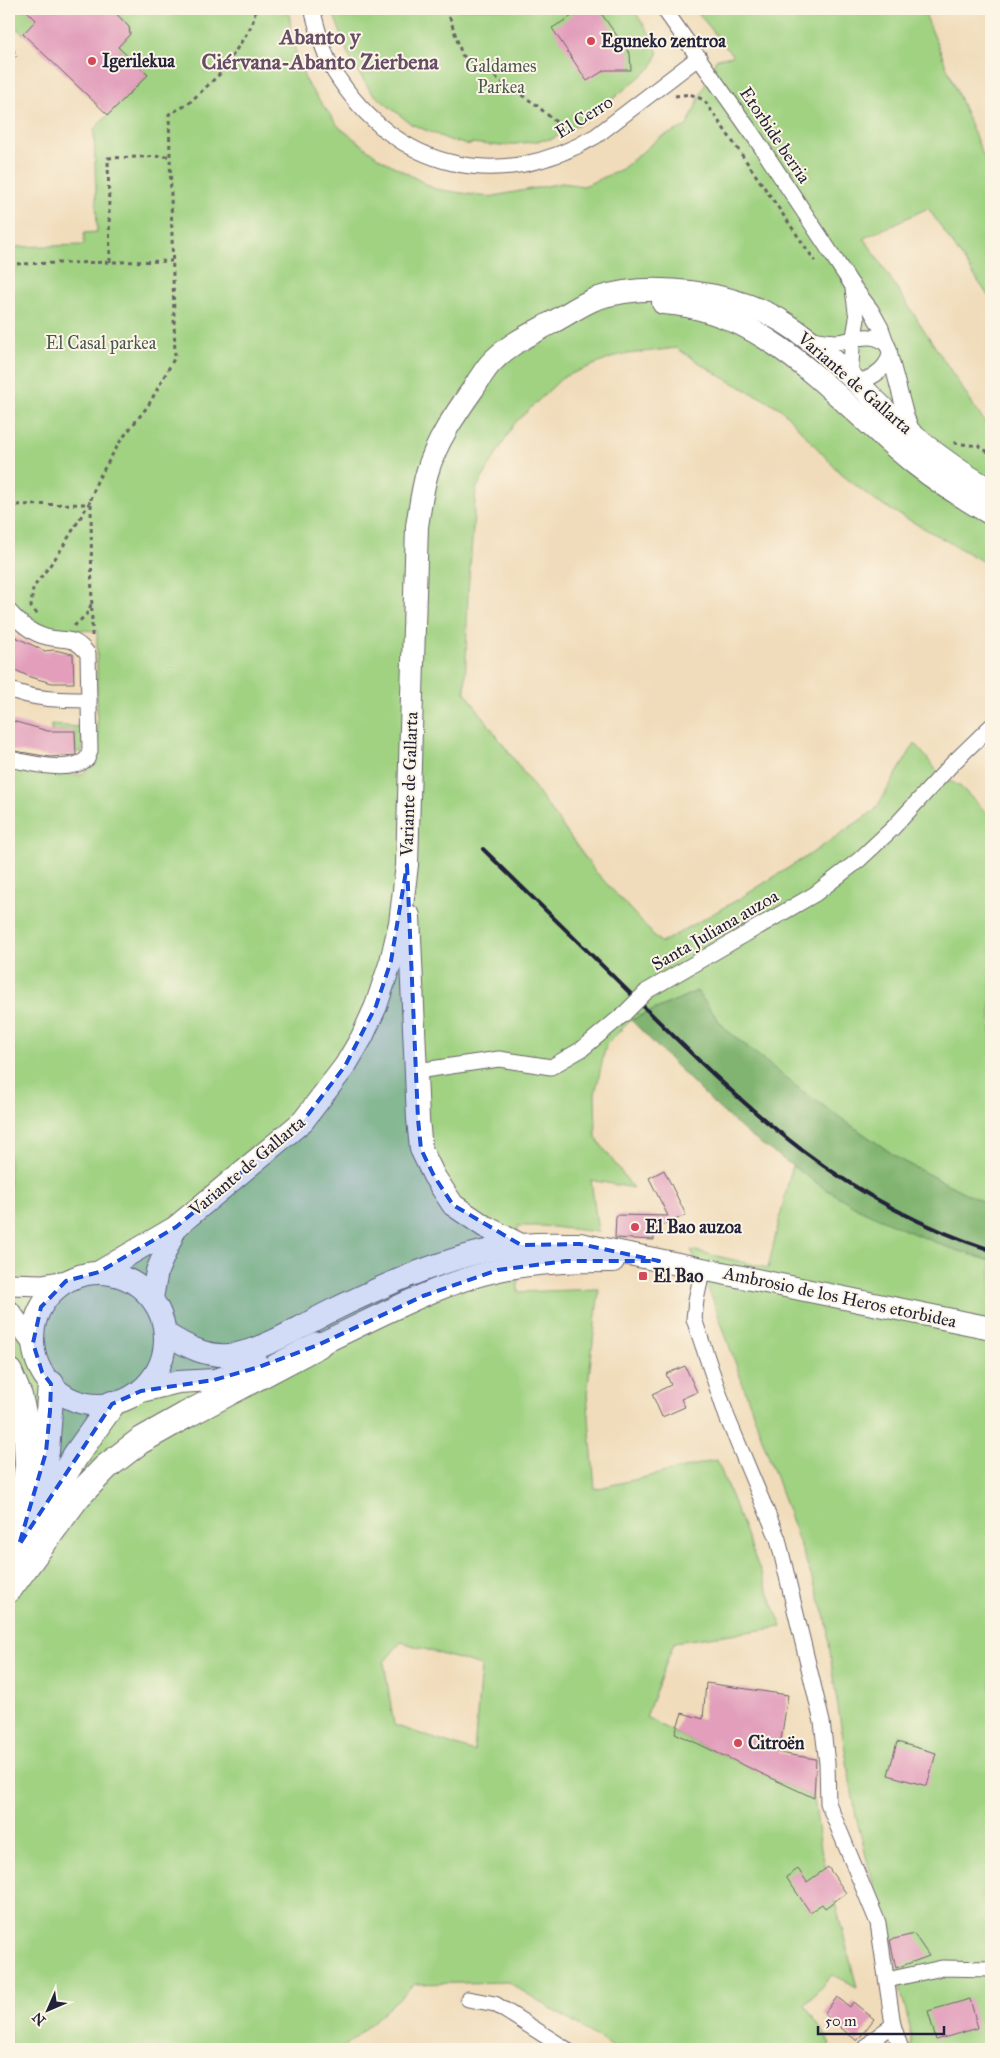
<svg xmlns="http://www.w3.org/2000/svg" width="1000" height="2058" viewBox="0 0 1000 2058" font-family="'IM FELL Great Primer',serif">
<style>
.green{fill:#a0d282;stroke:#617a5e;fill-rule:evenodd}
.forest{fill:#80b470;stroke:#516b56}
.building{fill:#e29ebb}
.lines{fill:none;stroke-linecap:round;stroke-linejoin:round}
.street-casing{stroke:#6a6367;stroke-width:17}
.secondary-casing{stroke:#6a6367;stroke-width:23}
.primary-casing{stroke:#6a6367;stroke-width:24}
.highway-casing{stroke:#6a6367;stroke-width:28}
.path{stroke:#6a6367;stroke-width:3;stroke-dasharray:4 4;stroke-linecap:butt}
.street{stroke:#fff;stroke-width:15}
.secondary{stroke:#fff;stroke-width:21}
.primary{stroke:#fff;stroke-width:22}
.highway{stroke:#fff;stroke-width:26}
.rail{stroke:#22223b;stroke-width:4}
.street-bridge-casing{stroke:#6a6367;stroke-width:17;stroke-linecap:butt}
.street-bridge{stroke:#fff;stroke-width:15}
.marked{fill:#1d4ed8;fill-opacity:0.2;stroke:#1d4ed8;stroke-width:4;stroke-dasharray:10 6;stroke-linejoin:round}
.poi-dot{fill:#d1495b;stroke:#fcf5e5;stroke-width:2}
.labels{text-anchor:middle;dominant-baseline:central;stroke-width:4;stroke-linejoin:round;paint-order:stroke}
.poi-label{font-size:18px;font-weight:bold;fill:#22223b;stroke:#fcf5e5;text-anchor:start}
.park-label{font-size:18px;fill:#485750;stroke:#fcf5e5}
.street-label{font-size:18px;fill:#22223b;stroke:#fcf5e5}
.district-label{font-size:22px;font-weight:bold;fill:#654d68;stroke:#fcf5e5}
</style>
<rect width="100%" height="100%" fill="#fcf5e5"/>
<filter id="ink" filterUnits="userSpaceOnUse"><feTurbulence type="fractalNoise" baseFrequency=".02" numOctaves="2"/><feDisplacementMap in="SourceGraphic" scale="10" xChannelSelector="R" yChannelSelector="G"/><feConvolveMatrix kernelMatrix="1 2 1 2 8 2 1 2 1" color-interpolation-filters="sRGB"/></filter>
<filter id="wash" filterUnits="userSpaceOnUse"><feTurbulence type="fractalNoise" baseFrequency=".0096" numOctaves="4" result="noise"/><feDisplacementMap in="SourceGraphic" scale="20" xChannelSelector="R" yChannelSelector="G"/><feGaussianBlur stdDeviation="1.12" result="paint"/><feColorMatrix in="noise" values="0 0 0 0 0 0 0 0 0 0 0 0 0 0 0 0 0 1.4 0 .05"/><feComposite in="paint" operator="in"/></filter>
<g filter="url(#wash)">
<rect width="100%" height="100%" fill="#f0dcba"/>
<g class="green">
<path d="M9,9H25L37,20L23,34L9,21Z"/>
<path d="M112,9H289L292,40L306,82L339,127L379,158L435,189L489,197L562,183L584,186L622,169L659,138L687,126L716,59L733,56L695,9H867L873,15L882,9H923L987,165L991,164V300L928,208L864,238L981,417L991,428V555L984,562L877,502L841,474L780,408L722,377L676,348L619,355L563,377L514,424L476,489L468,592L465,692L595,871L661,943L739,899L812,853L875,810L915,743L941,776L961,787L991,817V1206L904,1162L802,1091L724,1028L697,991L631,1020L606,1045L595,1094L596,1138L633,1188L591,1180L598,1232L543,1226H518V1292L599,1289L587,1394L595,1489L717,1460L782,1627L674,1642L646,1717L675,1733L814,1798L821,1849L857,1987L832,1975L805,2005L831,2044L828,2049H616L508,1982L415,1984L342,2049H9V765L27,771L81,775L91,766L97,756V631C61,629 20,632 9,590V233H12L13,247L84,245V233L97,232L94,129L148,75L118,47L130,34L129,27ZM401,1642L481,1666L474,1752L394,1725L384,1662Z"/>
<path d="M332,9H633L652,37L658,53L652,67L588,119L552,139L501,146L471,143V145L452,141L411,124L371,92L349,57Z"/>
<path d="M51,725L82,727V752H76L75,731H51Z"/>
<path d="M792,1166L859,1209L947,1247L991,1261V2049H911L910,2027L856,1817L833,1677L826,1618L713,1300L691,1250L768,1268Z"/>
</g>
<path class="forest" d="M697,991L724,1028L802,1091L904,1162L991,1206V1261L947,1247L905,1230L859,1209L824,1188L750,1136L714,1104L631,1020Z"/>
<g id="blocks">
<g class="building">
<path d="M25,9H112L129,27L130,34L118,47L148,75L108,115L23,34L36,20Z"/>
<path d="M567,9H598L630,54L631,70H605L587,81L552,28L572,16Z"/>
<path d="M9,634L45,651L54,650L73,654L74,683H52L30,677L9,667Z"/>
<path d="M9,720L48,731H75L76,755L50,757L9,750Z"/>
<path d="M664,1170L686,1215L654,1229V1240L615,1238L616,1215L668,1216L649,1178Z"/>
<path d="M685,1366L697,1392L681,1399L685,1407L662,1417L652,1394L671,1385L666,1374Z"/>
<path d="M706,1683L788,1695L779,1753L816,1759L814,1798L675,1733L682,1713L703,1719Z"/>
<path d="M897,1742L936,1753L927,1786L888,1775Z"/>
<path d="M828,1867L846,1893L825,1908L822,1904L810,1912L786,1877L798,1869L807,1882Z"/>
<path d="M914,1934L929,1956L896,1968L890,1940Z"/>
<path d="M837,1997L850,2007L853,2002L874,2019L857,2041L824,2014Z"/>
<path d="M970,1999L978,2028L936,2040L928,2011Z"/>
</g>
</g>
</g>
<g filter="url(#ink)">
<use href="#blocks" fill-opacity="0" stroke="#6a6367" stroke-width="1"/>
<g class="lines">
<g class="street-casing">
<g id="street">
<path d="M312,9C318,30 323,54 335,73C396,170 498,194 596,136L699,57"/>
<path d="M664,9L756,139L852,285L871,310L881,328L887,345"/>
<path d="M810,339C819,340 828,342 837,342C851,341 863,334 876,338C909,350 875,384 851,382"/>
<path d="M890,356L906,416L913,433"/>
<path d="M850,380L852,348L857,319L853,289"/>
<path d="M9,611C18,621 29,632 43,636C64,643 72,633 88,654L90,751L87,759C68,774 31,763 9,759"/>
<path d="M9,689C34,700 62,700 89,700"/>
<path d="M647,991L815,894L859,860L892,829L953,763L991,726"/>
<path d="M417,1071L499,1059L551,1067L582,1049L625,1013"/>
<path d="M703,1268L696,1300L694,1319L727,1417L778,1539L822,1722L827,1763L828,1803L878,1923L893,2025L874,2039L865,2049"/>
<path d="M887,1980L942,1968L991,1969"/>
<path d="M468,1999L495,2004L566,2049"/>
<path d="M893,2025L901,2049"/>
</g>
</g>
<g class="secondary-casing">
<g id="secondary">
<path d="M9,1284L42,1285L66,1281"/>
<path d="M9,1311L33,1343"/>
</g>
</g>
<g class="primary-casing">
<g id="primary">
<path d="M663,303C769,309 838,403 915,464C939,483 965,499 991,514"/>
<path d="M409,916L418,1119L421,1149L434,1176L453,1205L484,1226L521,1245"/>
<path d="M99,1272L176,1227L303,1121L345,1066L362,1037L376,1006L391,961L400,923L407,865L417,526C420,509 422,490 427,473C436,442 454,416 473,389C478,381 484,371 490,364C507,345 529,335 551,323C565,316 580,305 595,299C650,280 735,292 785,323C825,348 856,382 889,414C920,443 954,469 991,490"/>
<circle cx="99" cy="1339" r="66"/>
<path d="M152,1298L157,1271L176,1227"/>
<path d="M165,1333C187,1347 209,1359 236,1354C270,1347 302,1325 333,1310C391,1282 458,1251 523,1245C541,1243 561,1244 580,1244L991,1328"/>
<path d="M302,1351L318,1345C377,1318 435,1284 499,1270C537,1262 574,1261 613,1261"/>
<path d="M141,1391L178,1382L214,1380L261,1367"/>
</g>
</g>
<g class="highway-casing">
<g id="highway">
<path d="M9,1372L19,1396L26,1426L28,1465L23,1500L24,1518L20,1540"/>
<path d="M37,1487L46,1452L51,1384"/>
<path d="M9,1564L76,1455L112,1404"/>
<path d="M9,1589L77,1497L106,1467L140,1441L186,1415L318,1345"/>
</g>
</g>
<g class="path">
<path d="M447,9L462,55L535,104L556,122L566,133"/>
<path d="M9,42L16,57"/>
<path d="M675,96L690,94L704,100L815,261"/>
<path d="M110,262L108,158L170,156"/>
<path d="M9,264L172,261"/>
<path d="M954,443L979,446L991,454"/>
<path d="M9,505L89,504"/>
<path d="M986,532L991,537"/>
<path d="M37,614L31,607L33,588L59,553L91,500"/>
<path d="M74,626L86,615L92,603"/>
<path d="M92,636L91,499L97,481L121,440L148,406L175,357L169,114L187,105L222,72L252,25L256,9"/>
</g>
<use href="#street" class="street"/>
<use href="#secondary" class="secondary"/>
<use href="#primary" class="primary"/>
<use href="#highway" class="highway"/>
<path class="rail" d="M483,849C535,900 588,951 640,1003C748,1110 842,1202 991,1250"/>
<g class="street-bridge-casing">
<path id="street-bridge" d="M625,1013L647,991"/>
</g>
<use href="#street-bridge" class="street-bridge"/>
</g>
</g>
<path class="marked" d="M407,865L418,1119L421,1149L434,1176L453,1205L521,1245L580,1244L659,1261H566L498,1270L423,1296L318,1345L259,1367L214,1380L141,1391L112,1404L19,1545L46,1452L50,1411L51,1384L42,1372L33,1343L41,1307L66,1281L99,1272L176,1227L303,1121L345,1066L376,1006L391,961Z"/>
<g class="poi-dot">
<circle cx="591" cy="41" r="5"/>
<circle cx="92" cy="61" r="5"/>
<circle cx="635" cy="1227" r="5"/>
<rect x="638" y="1271" width="10" height="10" rx="2.5"/>
<circle cx="738" cy="1743" r="5"/>
</g>
<g class="labels">
<g class="poi-label">
<text x="601" y="41">Eguneko zentroa</text>
<text x="102" y="61">Igerilekua</text>
<text x="645" y="1227">El Bao auzoa</text>
<text x="653" y="1276">El Bao</text>
<text x="748" y="1743">Citroën</text>
</g>
<g class="park-label">
<text x="501" y="66">Galdames<tspan x="501" dy="21">Parkea</tspan></text>
<text x="101" y="343">El Casal parkea</text>
</g>
<g class="street-label">
<text transform="translate(584 117) rotate(-32)">El Cerro</text>
<text transform="translate(775 135) rotate(56)">Etorbide berria</text>
<text transform="translate(855 383) rotate(41)">Variante de Gallarta</text>
<text transform="translate(409 784) rotate(-88)">Variante de Gallarta</text>
<text transform="translate(715 930) rotate(-30)">Santa Juliana auzoa</text>
<text transform="translate(247 1166) rotate(-40)">Variante de Gallarta</text>
<text transform="translate(840 1297) rotate(12)">Ambrosio de los Heros etorbidea</text>
</g>
<g class="district-label">
<text x="320" y="36">Abanto y<tspan x="320" dy="25">Ciérvana-Abanto Zierbena</tspan></text>
</g>
</g>
<rect width="1000" height="2058" fill="none" stroke="#fcf5e5" stroke-width="30"/>
<g transform="translate(48 2010) rotate(225)" stroke="#fcf5e5" stroke-width="4" paint-order="stroke">
<path d="M0-4L9 19L0 12L-9 19Z" fill="#22223b"/>
<text y="-8" font-size="14" font-weight="bold" text-anchor="middle" fill="#22223b">N</text>
</g>
<path d="M818 2026v8h126v-8" fill="none" stroke="#22223b" stroke-width="2.5"/>
<text x="825" y="2026" font-size="15" fill="#22223b" stroke="#fcf5e5" stroke-width="4" paint-order="stroke">50 m</text>
</svg>
